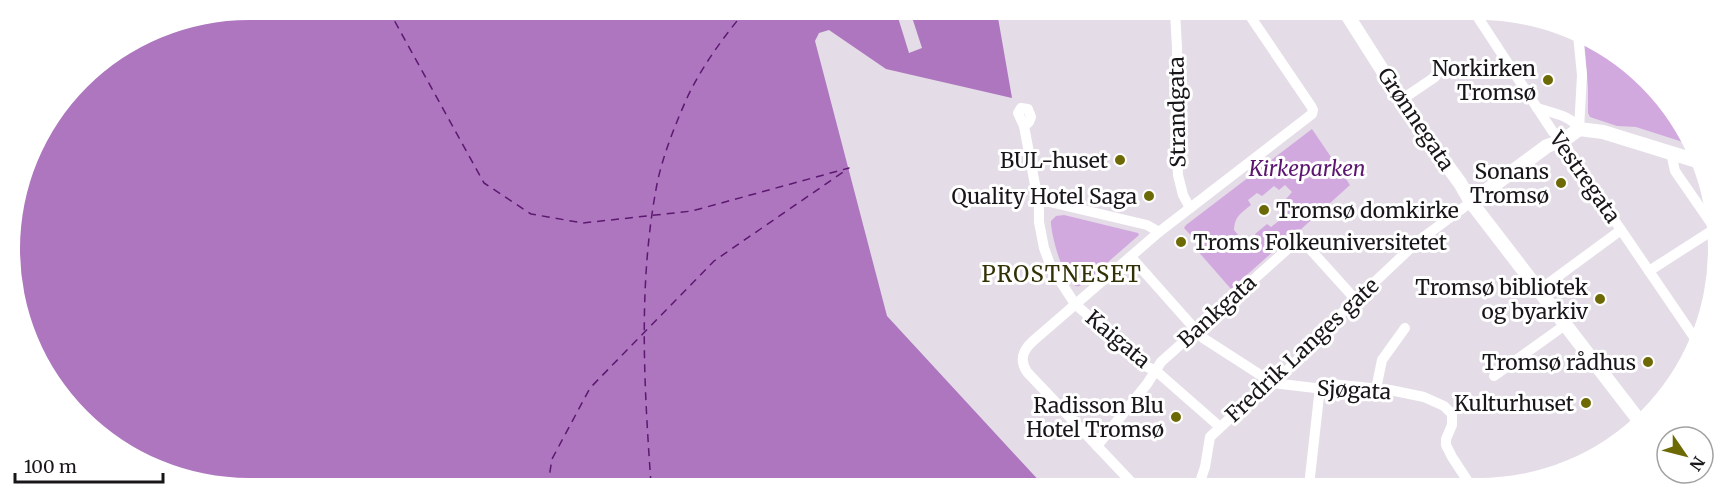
<svg xmlns="http://www.w3.org/2000/svg" width="1727" height="497" viewBox="0 0 1727 497" font-family="Merriweather,serif">
<style>
.green{fill:#d2a9df;fill-rule:evenodd}
.water{fill:#ad76be}
.pier{fill:#e4dce7}
.lines{fill:none;stroke-linecap:round;stroke-linejoin:round}
.ferry{stroke:#5d1871;stroke-width:1.5;stroke-dasharray:8 6;stroke-linecap:butt}
.minor{stroke:#fff;stroke-width:10}
.tertiary{stroke:#fff;stroke-width:14}
.poi-dot{fill:#6d6a06;stroke:#fff;stroke-width:2}
.labels{text-anchor:middle;dominant-baseline:central;stroke-width:6;stroke-linejoin:round;paint-order:stroke}
.poi-label{font-size:21px;fill:#19161a;stroke:#fff;text-anchor:end}
.street-label{font-size:21px;fill:#19161a;stroke:#fff}
.park-label{font-size:21px;font-style:italic;fill:#5c166f;stroke:#fff}
.neighbourhood-label{font-size:22px;letter-spacing:1.5px;fill:#323106;stroke:#fff}
</style>
<rect width="100%" height="100%" fill="#e4dce7"/>
<g class="green">
<path d="M1584,38L1611,49L1677,115L1689,144L1636,127L1617,126L1590,117L1588,113V88Z"/>
<path d="M1312,129L1350,185L1278,250L1276,249L1231,289L1196,249L1200,245L1184,228L1186,225ZM1285,185L1292,192L1286,199L1290,205L1277,215L1280,220L1271,227L1267,224L1255,234L1257,238L1252,243L1245,236H1239L1234,230C1235,216 1240,214 1251,205L1248,200L1257,193L1262,196L1274,186L1279,190Z"/>
<path d="M1064,215L1138,233L1139,235L1084,283C1081,285 1080,287 1076,286C1064,283 1050,232 1051,221L1056,216Z"/>
</g>
<path class="water" d="M249,9L997,12L1012,98L886,69L829,30L819,33L815,41L887,316L1043,485L202,483L116,448L58,394L17,311L10,233L34,142L90,69L157,27Z"/>
<path class="pier" d="M896,11H910L922,48L909,53Z"/>
<g class="lines">
<g class="ferry">
<path d="M388,9L484,183L531,214L583,223L692,211L849,168L714,261L590,388L552,459L548,484"/>
<path d="M912,17L914,11"/>
<path d="M912,18L917,11"/>
<path d="M651,484C644,384 638,283 657,184C663,155 675,125 687,98C702,66 723,38 745,11"/>
</g>
<g class="minor">
<path d="M1175,12L1177,48L1176,133L1178,175L1183,195L1190,208"/>
<path d="M1475,13L1553,132L1564,140L1572,158L1696,340"/>
<path d="M1578,35L1582,75L1579,129"/>
<path d="M1401,100L1435,77"/>
<path d="M1537,108C1552,113 1571,115 1579,129"/>
<path d="M1024,126L1029,122L1031,117L1028,109L1021,108L1018,113L1024,126L1039,206V222L1044,248L1051,267L1075,304L1147,367L1155,370L1220,427"/>
<path d="M1671,153L1675,171L1713,226"/>
<path d="M1037,199L1147,225L1159,232"/>
<path d="M1131,257L1203,338L1273,383L1315,388L1331,384L1390,390L1424,397L1444,406L1452,414V425L1446,439V445L1452,457L1471,486"/>
<path d="M1649,271L1713,230"/>
<path d="M1538,291L1621,230"/>
<path d="M1494,376L1565,325"/>
<path d="M1376,389L1382,360L1405,328"/>
<path d="M1097,446L1147,384L1161,362L1300,238L1356,300"/>
<path d="M1134,485L1027,372C1019,360 1023,350 1033,341L1159,232L1312,114L1313,110L1311,106L1248,13"/>
<path d="M1199,485L1205,467L1210,437L1258,392L1273,383L1296,362L1308,345L1417,242L1471,202"/>
<path d="M1309,486L1320,387"/>
</g>
<g class="tertiary">
<path d="M1346,13L1414,120L1460,183L1471,202L1641,423"/>
<path d="M1471,202L1547,146L1564,140L1579,129L1603,132L1697,161"/>
</g>
</g>
<g class="poi-dot">
<circle cx="1548" cy="80" r="6"/>
<circle cx="1120" cy="160" r="6"/>
<circle cx="1561" cy="183" r="6"/>
<circle cx="1149" cy="196" r="6"/>
<circle cx="1264" cy="210" r="6"/>
<circle cx="1181" cy="242" r="6"/>
<circle cx="1600" cy="299" r="6"/>
<circle cx="1648" cy="362" r="6"/>
<circle cx="1586" cy="403" r="6"/>
<circle cx="1176" cy="417" r="6"/>
</g>
<g class="labels">
<g class="poi-label">
<text x="1536" y="68">Norkirken<tspan x="1536" dy="24">Tromsø</tspan></text>
<text x="1108" y="160">BUL-huset</text>
<text x="1549" y="171">Sonans<tspan x="1549" dy="24">Tromsø</tspan></text>
<text x="1137" y="196">Quality Hotel Saga</text>
<text x="1276" y="210" text-anchor="start">Tromsø domkirke</text>
<text x="1193" y="242" text-anchor="start">Troms Folkeuniversitetet</text>
<text x="1588" y="287">Tromsø bibliotek<tspan x="1588" dy="24">og byarkiv</tspan></text>
<text x="1636" y="362">Tromsø rådhus</text>
<text x="1574" y="403">Kulturhuset</text>
<text x="1164" y="405">Radisson Blu<tspan x="1164" dy="24">Hotel Tromsø</tspan></text>
</g>
<g class="street-label">
<text transform="translate(1177 112) rotate(-91)">Strandgata</text>
<text transform="translate(1416 119) rotate(56)">Grønnegata</text>
<text transform="translate(1585 177) rotate(55)">Vestregata</text>
<text transform="translate(1217 311) rotate(-42)">Bankgata</text>
<text transform="translate(1118 339) rotate(40)">Kaigata</text>
<text transform="translate(1302 350) rotate(-43)">Fredrik Langes gate</text>
<text transform="translate(1354 390) rotate(3)">Sjøgata</text>
</g>
<g class="park-label">
<text x="1307" y="168">Kirkeparken</text>
</g>
<g class="neighbourhood-label">
<text x="1062" y="274">PROSTNESET</text>
</g>
</g>
<path d="M0 0H1727V497H0ZM249 20H1479A229 229 0 0 1 1708 249V249A229 229 0 0 1 1479 478H249A229 229 0 0 1 20 249V249A229 229 0 0 1 249 20Z" fill="#fff" fill-rule="evenodd"/>
<g transform="translate(1685 455) rotate(125)"><circle r="28" fill="#ffffff" stroke="#a3a2a3" stroke-width="1.5"/>
<path d="M0-4.5L10 22L0 15L-10 22Z" fill="#6d6a06"/>
<text y="-9" font-size="16" font-weight="bold" text-anchor="middle" fill="#19161a">N</text>
</g>
<path d="M15 473v9h148v-9" fill="none" stroke="#19161a" stroke-width="3"/>
<text x="24" y="473" font-size="18" fill="#19161a" stroke="#ffffff" stroke-width="4.5" paint-order="stroke">100 m</text>
</svg>
